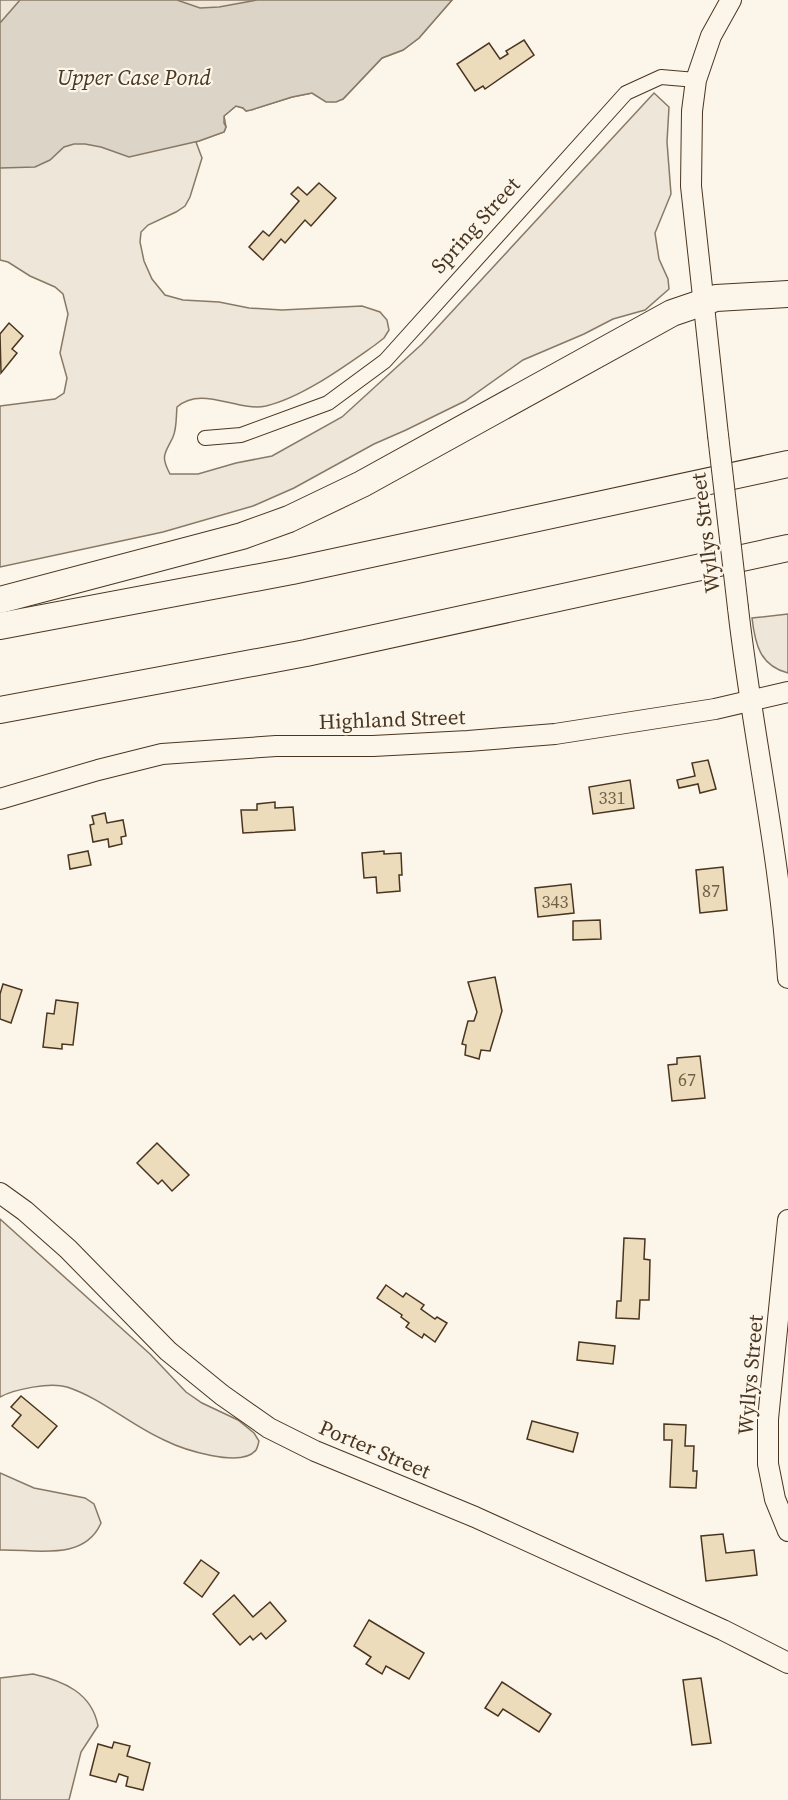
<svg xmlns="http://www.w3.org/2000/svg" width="788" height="1800" viewBox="0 0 788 1800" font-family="'Source Serif 4',serif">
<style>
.green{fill:#ede6d9;stroke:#887966;stroke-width:1.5}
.water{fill:#dcd4c6;stroke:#887966;stroke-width:1.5}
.building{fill:#ecdcbc;stroke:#4a3520;stroke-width:1.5}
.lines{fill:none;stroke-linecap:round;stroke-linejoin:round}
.street-casing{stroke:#4a3520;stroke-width:16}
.secondary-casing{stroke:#4a3520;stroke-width:22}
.highway-casing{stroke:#4a3520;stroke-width:28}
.street{stroke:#fbf6e9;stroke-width:14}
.secondary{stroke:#fbf6e9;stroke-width:20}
.highway{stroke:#fbf6e9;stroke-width:26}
.secondary-bridge-casing{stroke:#4a3520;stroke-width:22;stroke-linecap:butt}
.secondary-bridge{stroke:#fbf6e9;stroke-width:20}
.labels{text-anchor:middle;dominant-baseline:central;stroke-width:4.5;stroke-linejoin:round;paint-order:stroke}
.number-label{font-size:18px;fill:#725f47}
.street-label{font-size:21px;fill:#4a3520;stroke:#fbf6e9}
.water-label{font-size:22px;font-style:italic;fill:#4a3520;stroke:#fbf6e9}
</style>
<rect width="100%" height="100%" fill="#fbf6e9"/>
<g class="green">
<path d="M0,0H452L419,38L403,50L382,58L343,99C330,104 324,101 312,93L292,97L251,110L246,111L243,108L236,106L224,116L226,127L224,132L196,142L202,158L190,197L185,206L176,212L148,225L141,232L140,242L144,261L152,279L165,295L183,300L219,302L249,308L282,310L362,306L380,312L387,320L389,330L384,338L375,345C345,366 303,397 266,406C237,412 202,385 177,407C176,416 177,428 173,437C165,454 160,455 170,474H198L236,463L272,456L342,417L422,344L654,93L669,107L667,142L671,194L655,233L659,259L668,279L669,289L645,310L613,319L584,334L523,360L465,401L406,430L374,444L294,488L253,506L163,532L0,567V406L55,399L64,393L67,378L60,353L68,314L63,294L55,287L30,276L8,262L0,260Z"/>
<path d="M788,614V673C760,666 755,644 752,618Z"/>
<path d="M0,1219L150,1354L186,1392L202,1403L238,1420L254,1433L259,1441C258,1444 258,1447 256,1450C241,1469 182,1449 164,1440C130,1425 103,1399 67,1387C50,1382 15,1389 0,1397Z"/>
<path d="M0,1473L34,1488L85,1498L94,1504L101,1523C84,1562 35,1549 0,1550Z"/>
<path d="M33,1674C64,1681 92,1693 98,1726L81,1752L69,1800H0V1678Z"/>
</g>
<path class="water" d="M20,0H177L200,8L219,7L257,0H452L419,38L403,50L382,58L343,99L336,102H326L312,93L292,97L251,110L246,111L243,108L236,106L224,116V123L226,127L224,132L199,141L129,157L101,147L85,144H74L64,147L50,160L35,167L0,168V23Z"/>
<g class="building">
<path d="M524,40L534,55L485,89L483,86L475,91L457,64L489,43L500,59L508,54L506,51Z"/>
<path d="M319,183L336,198L311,226L305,220L285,243L281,239L263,260L249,247L263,231L269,236L299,201L291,194L298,187L307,195Z"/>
<path d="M9,323L23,336L12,349L17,353L1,373L0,334Z"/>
<path d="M708,760L716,789L700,793L698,784L679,788L677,780L695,776L692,763Z"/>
<path d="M630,780L634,808L593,814L589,787Z"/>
<path d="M275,802V808L293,807L295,830L243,833L241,810H257V804Z"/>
<path d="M105,813L107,823L123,820L126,836L121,837L122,844L109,847L108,839L93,842L90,825L94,824L92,816Z"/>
<path d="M88,851L91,865L70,869L68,855Z"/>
<path d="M384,851V854L401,853L402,875H399L400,891L377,893L376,877L364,878L362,853Z"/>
<path d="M723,867L727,910L700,913L696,870Z"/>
<path d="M571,884L574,913L538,917L535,888Z"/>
<path d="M600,920L601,939L573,940V921Z"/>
<path d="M495,977L502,1011L490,1051L481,1050L479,1059L465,1055L466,1045L462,1044L468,1021H474L477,1012L468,982Z"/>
<path d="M3,984L22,990L11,1023L0,1019V994Z"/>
<path d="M56,1000L78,1003L73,1045L62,1044V1049L43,1047L47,1013L54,1014Z"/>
<path d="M700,1056L705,1098L672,1101L668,1065L677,1064V1058Z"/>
<path d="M157,1143L189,1175L172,1191L162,1180L158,1184L137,1163Z"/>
<path d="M624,1238L645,1239L644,1259L650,1260L649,1300H640L639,1319L616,1318L617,1301H621Z"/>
<path d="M386,1285L403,1297L406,1293L424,1305L421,1309L435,1319L437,1317L447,1323L435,1342L424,1334L422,1338L406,1327L409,1323L401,1317L402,1315L377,1298Z"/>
<path d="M579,1342L615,1346L613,1364L577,1360Z"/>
<path d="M21,1396L57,1426L38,1448L12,1426L21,1415L11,1407Z"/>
<path d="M532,1421L578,1433L573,1452L527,1439Z"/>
<path d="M664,1424L686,1425L685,1446H694L693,1471H697L696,1488L670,1487L672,1440H664Z"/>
<path d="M723,1534L726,1553L754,1550L757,1575L706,1581L701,1536Z"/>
<path d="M201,1560L219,1573L202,1597L184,1583Z"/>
<path d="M234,1595L253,1617L270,1602L286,1621L266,1639L261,1633L253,1640L250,1636L240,1645L213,1614Z"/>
<path d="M369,1620L424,1653L409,1679L386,1666L382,1674L366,1664L371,1657L354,1646Z"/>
<path d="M701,1678L711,1743L692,1745L683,1680Z"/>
<path d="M502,1682L551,1714L539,1732L503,1709L498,1716L485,1708Z"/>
<path d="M114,1742L130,1746L127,1756L150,1763L143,1790L126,1786L128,1777L119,1774L116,1782L90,1775L98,1744L112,1748Z"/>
</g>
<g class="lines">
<g class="street-casing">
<path id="street" d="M205,438L241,435L328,403L385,361L626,93L661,77L696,80"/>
</g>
<g class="secondary-casing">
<g id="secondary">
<path d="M718,435L691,186L692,111L696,80L711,36L731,0"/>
<path d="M738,608C752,732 780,854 788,978"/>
<path d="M0,799L98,770L162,754L276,746H373L468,741L555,734L715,709L788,692"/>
<path d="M0,1193L25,1211L68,1249L168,1351L222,1395L269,1428L315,1451L475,1517L723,1630L788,1663"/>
<path d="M788,1220L768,1419V1464L775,1499L788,1531"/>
</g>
</g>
<g class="highway-casing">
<g id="highway">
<path d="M0,600L242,536L289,519L362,484L672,313L716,298L788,294"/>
<path d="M0,626L292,571L788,464"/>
<path d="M0,710L306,653L788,548"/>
</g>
</g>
<use href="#street" class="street"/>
<use href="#secondary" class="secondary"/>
<use href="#highway" class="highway"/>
<g class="secondary-bridge-casing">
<path id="secondary-bridge" d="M718,435L738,608"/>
</g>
<use href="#secondary-bridge" class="secondary-bridge"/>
</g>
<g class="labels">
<g class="number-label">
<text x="612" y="797">331</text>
<text x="711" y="890">87</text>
<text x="555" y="901">343</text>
<text x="687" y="1079">67</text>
</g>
<g class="street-label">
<text transform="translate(475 225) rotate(-48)">Spring Street</text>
<text transform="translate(705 533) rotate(-97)">Wyllys Street</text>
<text transform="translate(392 719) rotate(-2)">Highland Street</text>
<text transform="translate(750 1375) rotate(-85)">Wyllys Street</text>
<text transform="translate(375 1449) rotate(23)">Porter Street</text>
</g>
<g class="water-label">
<text x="134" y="77">Upper Case Pond</text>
</g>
</g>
</svg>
